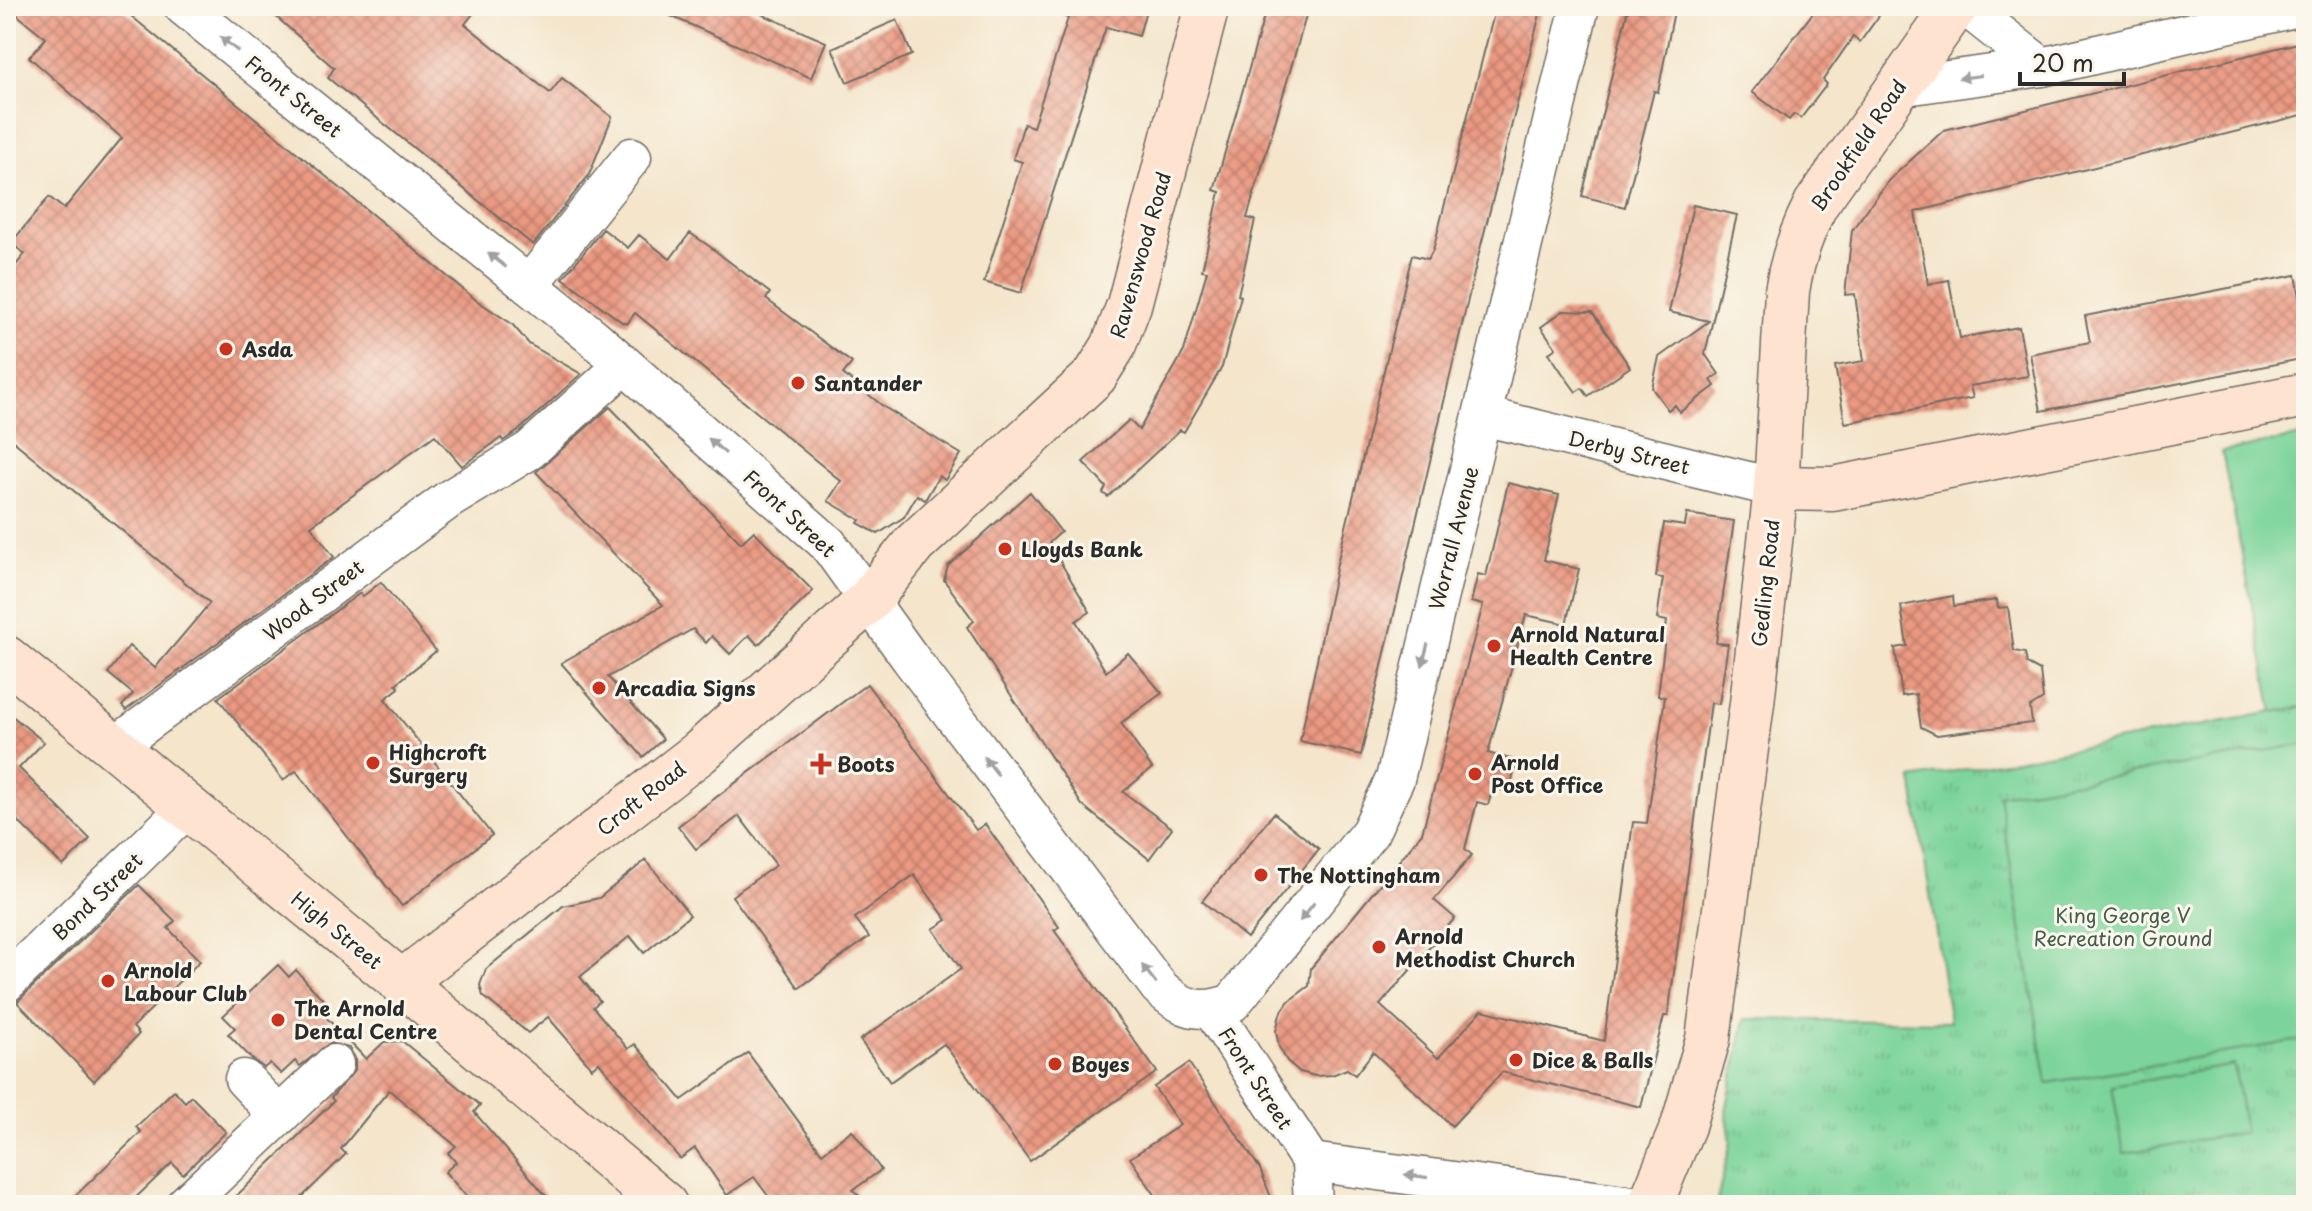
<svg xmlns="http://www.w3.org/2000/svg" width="2312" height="1211" viewBox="0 0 2312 1211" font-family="'Playpen Sans',sans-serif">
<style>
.park{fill:url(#park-tufts);stroke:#548062;stroke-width:2}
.garden{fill:#7cd49a;stroke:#548062;stroke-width:2}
.building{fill:url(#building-cross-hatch)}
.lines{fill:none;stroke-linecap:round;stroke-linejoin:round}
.street-casing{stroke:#716c63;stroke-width:41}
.secondary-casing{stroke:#716c63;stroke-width:47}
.street{stroke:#fff;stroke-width:38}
.secondary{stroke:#fee3d1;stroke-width:44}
.oneway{fill:#a0a0a0}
.poi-dot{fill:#c8321e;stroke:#fbf7ec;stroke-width:3}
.labels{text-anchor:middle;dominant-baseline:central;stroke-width:6;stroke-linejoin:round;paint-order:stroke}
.street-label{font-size:20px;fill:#2b2b2b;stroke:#fbf7ec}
.poi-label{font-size:20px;font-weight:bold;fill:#2b2b2b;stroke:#fbf7ec;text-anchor:start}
.park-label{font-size:20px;fill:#435e4c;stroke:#fbf7ec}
</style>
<defs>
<pattern id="park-tufts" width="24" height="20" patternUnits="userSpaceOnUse" patternTransform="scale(2)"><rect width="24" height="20" fill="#7cd49a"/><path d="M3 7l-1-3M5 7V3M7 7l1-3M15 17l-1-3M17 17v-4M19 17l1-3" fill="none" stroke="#6bb685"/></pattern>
<pattern id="building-cross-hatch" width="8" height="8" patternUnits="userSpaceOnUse" patternTransform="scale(2)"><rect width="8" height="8" fill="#eb9982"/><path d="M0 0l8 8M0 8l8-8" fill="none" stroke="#bf7d6b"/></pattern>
</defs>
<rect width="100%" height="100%" fill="#fbf7ec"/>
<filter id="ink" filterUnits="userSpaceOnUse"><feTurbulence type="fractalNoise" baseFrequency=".0125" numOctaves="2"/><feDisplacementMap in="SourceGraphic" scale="16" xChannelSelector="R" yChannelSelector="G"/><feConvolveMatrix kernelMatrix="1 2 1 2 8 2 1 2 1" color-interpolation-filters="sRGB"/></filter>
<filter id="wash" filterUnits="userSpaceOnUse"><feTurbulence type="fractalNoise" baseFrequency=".006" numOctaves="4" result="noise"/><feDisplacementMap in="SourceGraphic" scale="32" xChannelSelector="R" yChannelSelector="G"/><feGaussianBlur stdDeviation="1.8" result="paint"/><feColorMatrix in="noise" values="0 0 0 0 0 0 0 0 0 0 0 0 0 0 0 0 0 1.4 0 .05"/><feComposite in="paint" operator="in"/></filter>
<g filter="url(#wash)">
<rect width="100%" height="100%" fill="#f4e5cb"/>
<path class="park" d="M2306,706V1205H1716L1731,1141L1726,1111L1745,1019L1950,1022L1912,779Z"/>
<g class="garden">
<path d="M2306,435V706L2273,712L2222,452Z"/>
<path d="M2306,744V1039L2047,1083L1999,795Z"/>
<path d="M2234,1065L2245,1132L2124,1153L2112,1086Z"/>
</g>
<g id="blocks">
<g class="building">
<path d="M6,6H119L476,300L512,324L529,344L581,374L517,432L503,441L501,438L462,466L435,435L311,526L334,557L126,710L122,706L133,694L108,673L129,646L155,668L210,603L6,435V277L25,254L11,243L49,197L64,209L122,138L29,57L46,38Z"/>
<path d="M264,6H479L465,24L550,93L562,78L612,117L589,175L533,245L328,78L334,68Z"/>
<path d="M648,6H743L826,42L811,78Z"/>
<path d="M1064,6H1147L1139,36L1106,27L1021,293L984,282L1022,162L1013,159L1024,124L1033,127L1068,18L1062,15Z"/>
<path d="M1267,6H1309L1247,218L1255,220L1238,295L1241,296L1222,367L1184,432L1180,430L1108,497L1103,493L1106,487L1083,462L1129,420L1139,430L1184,351L1207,271L1202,270L1220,192L1214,190Z"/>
<path d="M1496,6H1542L1477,261L1361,755L1300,741L1337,564L1412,255L1428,259L1433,250Z"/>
<path d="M1641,6H1675L1658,92L1654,91L1625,207L1582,196L1628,9L1640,11Z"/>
<path d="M1809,6H1886L1860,42L1853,37L1823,80L1827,84L1801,118L1794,114L1789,120L1752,92L1815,10Z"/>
<path d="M897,20L912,55L847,82L832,48Z"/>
<path d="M2306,41V114L1915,212L1928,284L1949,280L1960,338L2019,327L2028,376L1970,386L1973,398L1845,423L1835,366L1864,361L1855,294L1845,295L1852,230L1889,180L1944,130Z"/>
<path d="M1693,205L1737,215L1705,354L1719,374L1711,380L1715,386L1680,412L1675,405L1668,410L1652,388L1659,357L1709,321L1669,312Z"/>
<path d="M603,229L628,248L639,235L670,259L690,233L709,246L770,293L766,299L852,363L843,374L884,407L961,454L945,480L939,476L925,500L917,495L904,517L878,534L858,523L860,520L828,501L841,481L635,313L627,324L622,322L563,278Z"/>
<path d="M2296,275L2302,307L2306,306V358L2041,411L2030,354L2090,342L2085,316Z"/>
<path d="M1563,311L1592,312L1630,367L1588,396L1582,388L1576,392L1563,374L1549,353L1556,348L1541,327Z"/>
<path d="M610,407L741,543L754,531L813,591L758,645L749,635L730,654L712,636L706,643L693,629L608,677L663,739L643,757L561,663L663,605L536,472Z"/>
<path d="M1508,483L1559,495L1544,560L1579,569L1566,624L1526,615L1488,753L1517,761L1509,792L1493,788L1488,805L1477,802L1465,849L1472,855L1434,900L1455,918L1380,1005L1438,1058L1482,1010L1604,1041L1633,822L1647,823L1665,697L1658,696L1667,621L1657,619L1663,578L1656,577L1664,523L1685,526L1687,514L1734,521L1716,643L1728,644L1719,704L1711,703L1668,1016H1664L1641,1107L1502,1072L1452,1126L1373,1052L1355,1075L1347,1069L1332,1075L1315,1076L1300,1072L1287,1061L1279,1047L1276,1031L1280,1014L1289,1001L1309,986L1311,968L1422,833L1483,605L1471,602L1478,574L1486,576Z"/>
<path d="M1030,492L1061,532L1049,543L1090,612L1076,621L1106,672L1128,653L1162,693L1121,723L1152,768L1123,792L1172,828L1149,859L1082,805L967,627L974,621L944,580L948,566Z"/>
<path d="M381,582L436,651L396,684L399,688L385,699L492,835L402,906L296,771L283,780L218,698L360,593L362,597Z"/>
<path d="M1953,596L1954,606L1997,600L1998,608L2008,607L2014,651L2025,653L2027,664L2040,671L2043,699L2030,707L2032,723L1937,735L1921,727L1916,694L1902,696L1895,648L1907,646L1901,606Z"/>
<path d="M867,684L976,830L985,824L1059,927L1054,930L1157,1072L1030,1161L944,1044L890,1082L860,1040L961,969L933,929L947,920L914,875L855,918L869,937L799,988L732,896L776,865L739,816L696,849L678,826Z"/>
<path d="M6,711L44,742L19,768L90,839L63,866L6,809Z"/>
<path d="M1274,813L1319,849L1247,938L1202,901Z"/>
<path d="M646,860L690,915L644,953L630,936L580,977L600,1001L593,1007L628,1049L635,1044L682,1100L748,1053L822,1153L852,1130L881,1170L853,1190L868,1205H775L754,1177L727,1195L695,1148L680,1159L599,1062L592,1068L548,1017L528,1033L483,996L480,985L486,969L563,906L599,898Z"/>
<path d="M139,885L175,921L168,928L200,961L133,1027L139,1034L94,1081L17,1002Z"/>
<path d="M278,965L289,977L296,970L312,988L329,1005L321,1012L366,1059L384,1042L402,1041L480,1105L474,1112L554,1205H474L445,1172L456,1162L448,1153L456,1146L389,1090L341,1149L346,1154L294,1205H227L334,1101L331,1098L355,1070V1058L349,1048L330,1043L300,1066L295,1061L281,1074L270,1063L264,1068L251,1058L228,1034L235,1028L223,1016Z"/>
<path d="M1189,1063L1260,1169L1274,1205H1162L1130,1158L1180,1125L1154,1087Z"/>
<path d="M174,1090L185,1102L191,1096L226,1132L183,1174L172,1163L128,1205H66L141,1132L136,1127Z"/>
</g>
</g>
</g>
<g filter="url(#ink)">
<use href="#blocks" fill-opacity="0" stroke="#716c63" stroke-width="2"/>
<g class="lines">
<g class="street-casing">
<g id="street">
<path d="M183,6L594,338L828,544L910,658L1159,987C1182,1009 1200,1015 1232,1003L1370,832L1395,779L1580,6"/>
<path d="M1965,6L2042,67"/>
<path d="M1898,87L2042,67L2303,6"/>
<path d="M529,285L632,157"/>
<path d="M1483,416L1776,488"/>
<path d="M114,747L448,500L530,450L624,365"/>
<path d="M6,983L187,808"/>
<path d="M1212,1010L1311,1162L1313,1205"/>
<path d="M244,1079L279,1116"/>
<path d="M1311,1162L1632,1205"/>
<path d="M185,1205L334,1064"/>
</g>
</g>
<g class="secondary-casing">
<g id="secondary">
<path d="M1776,488L1787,291C1792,259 1801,233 1816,204L1956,6"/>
<path d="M6,658L412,991L665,1205"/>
<path d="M402,982L699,753L869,600L914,544L1095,376L1113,347L1129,305L1207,6"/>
<path d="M1650,1205L1683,1126L1708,1039L1752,703L1776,488L1833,489L2306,395"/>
</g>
</g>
<use href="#street" class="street"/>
<use href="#secondary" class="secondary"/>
</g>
<defs><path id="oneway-solid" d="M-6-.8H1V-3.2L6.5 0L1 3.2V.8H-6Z" transform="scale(2)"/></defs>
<g class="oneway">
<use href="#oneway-solid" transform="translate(229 44) rotate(-141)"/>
<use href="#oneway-solid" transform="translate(1970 77) rotate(172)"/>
<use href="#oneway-solid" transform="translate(497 260) rotate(-142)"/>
<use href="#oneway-solid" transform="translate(717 446) rotate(-139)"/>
<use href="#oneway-solid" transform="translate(1425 655) rotate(104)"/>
<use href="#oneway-solid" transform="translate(991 766) rotate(-127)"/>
<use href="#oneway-solid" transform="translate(1307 912) rotate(128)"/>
<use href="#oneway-solid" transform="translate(1149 974) rotate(-128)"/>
<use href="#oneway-solid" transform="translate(1416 1176) rotate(-172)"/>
</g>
</g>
<g class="poi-dot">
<circle cx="226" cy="349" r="8"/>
<circle cx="798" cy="383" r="8"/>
<circle cx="1005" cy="549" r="8"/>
<circle cx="1494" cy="646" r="8"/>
<circle cx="599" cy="688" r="8"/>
<circle cx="373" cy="763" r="8"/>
<path d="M817 752h8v8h8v8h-8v8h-8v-8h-8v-8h8z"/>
<circle cx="1475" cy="774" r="8"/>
<circle cx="1261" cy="875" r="8"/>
<circle cx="1379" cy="947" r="8"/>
<circle cx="108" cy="981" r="8"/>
<circle cx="278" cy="1020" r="8"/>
<circle cx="1516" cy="1060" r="8"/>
<circle cx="1055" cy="1064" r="8"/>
</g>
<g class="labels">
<g class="street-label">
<text transform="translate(294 96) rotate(39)">Front Street</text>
<text transform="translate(1858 145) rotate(-56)">Brookfield Road</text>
<text transform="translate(1140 255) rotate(-74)">Ravenswood Road</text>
<text transform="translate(1629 452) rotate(14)">Derby Street</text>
<text transform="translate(790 513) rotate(43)">Front Street</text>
<text transform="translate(1453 538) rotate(-76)">Worrall Avenue</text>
<text transform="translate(1765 583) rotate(-84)">Gedling Road</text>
<text transform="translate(313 600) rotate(-37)">Wood Street</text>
<text transform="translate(641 798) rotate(-38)">Croft Road</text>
<text transform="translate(97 896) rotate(-44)">Bond Street</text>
<text transform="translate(337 930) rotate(39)">High Street</text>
<text transform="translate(1256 1078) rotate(57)">Front Street</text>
</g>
<g class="poi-label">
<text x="242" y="349">Asda</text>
<text x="814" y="383">Santander</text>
<text x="1021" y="549">Lloyds Bank</text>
<text x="1510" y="634">Arnold Natural<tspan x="1510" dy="23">Health Centre</tspan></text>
<text x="615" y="688">Arcadia Signs</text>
<text x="389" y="752">Highcroft<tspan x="389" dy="23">Surgery</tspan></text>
<text x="1491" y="762">Arnold<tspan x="1491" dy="23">Post Office</tspan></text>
<text x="837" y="764">Boots</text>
<text x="1277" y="875">The Nottingham</text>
<text x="1395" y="936">Arnold<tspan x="1395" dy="23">Methodist Church</tspan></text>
<text x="124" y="970">Arnold<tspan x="124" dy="23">Labour Club</tspan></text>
<text x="294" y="1008">The Arnold<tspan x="294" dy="23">Dental Centre</tspan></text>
<text x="1532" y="1060">Dice &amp; Balls</text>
<text x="1071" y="1064">Boyes</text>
</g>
<g class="park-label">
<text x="2123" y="915">King George V<tspan x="2123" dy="23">Recreation Ground</tspan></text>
</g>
</g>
<rect width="2312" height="1211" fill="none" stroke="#fbf7ec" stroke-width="32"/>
<path d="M2020 72v12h104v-12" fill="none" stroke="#2b2b2b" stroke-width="4"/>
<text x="2032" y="72" font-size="24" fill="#2b2b2b" stroke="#fbf7ec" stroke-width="6" paint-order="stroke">20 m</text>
</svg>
